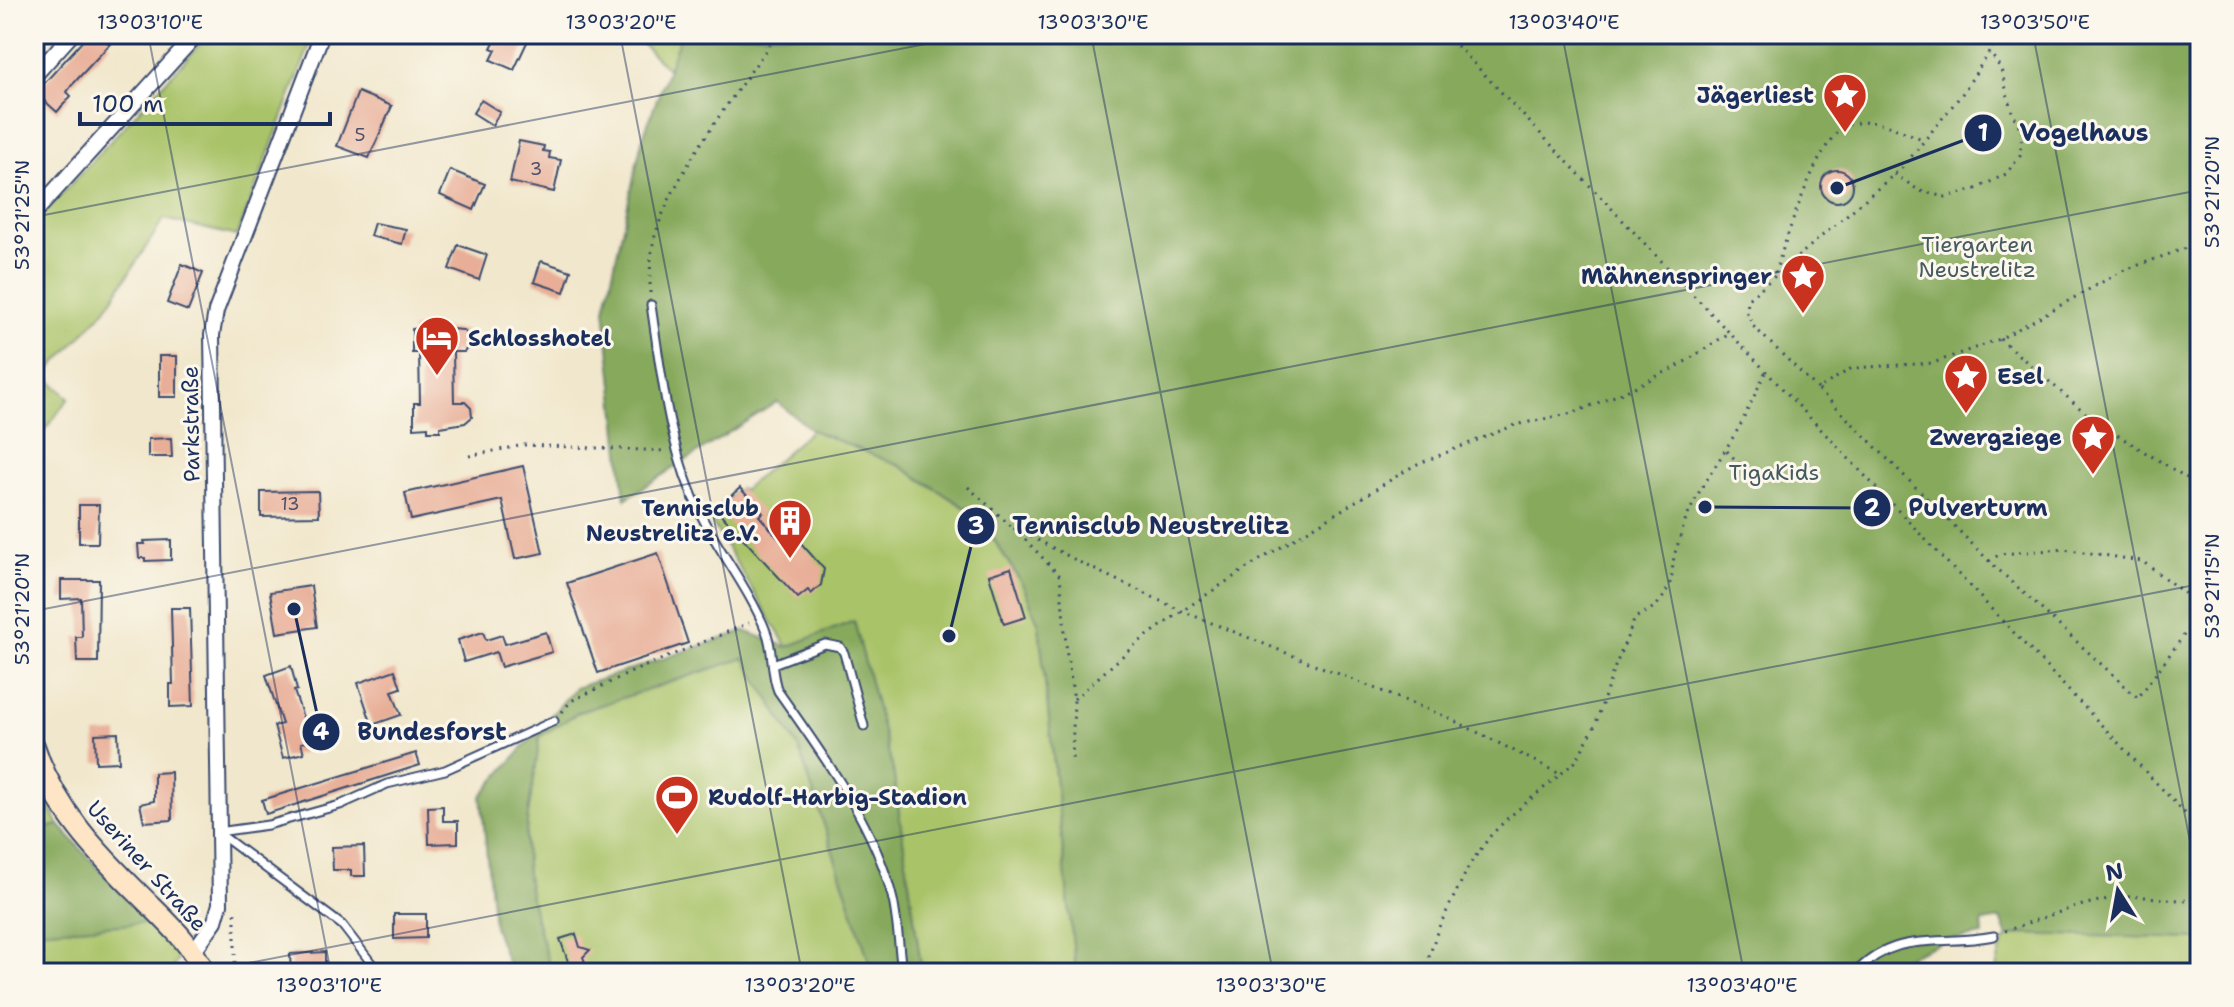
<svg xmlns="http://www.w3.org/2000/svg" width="2234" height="1007" viewBox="0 0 2234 1007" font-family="'Shantell Sans',sans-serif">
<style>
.green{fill:#a9c368;stroke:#627963;stroke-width:2}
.forest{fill:#86a95c;stroke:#506c5d;stroke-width:2}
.building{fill:#e8ae97}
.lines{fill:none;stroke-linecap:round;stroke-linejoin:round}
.service-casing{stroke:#3b4b6e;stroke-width:11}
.minor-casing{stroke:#3b4b6e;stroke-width:18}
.secondary-casing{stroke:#3b4b6e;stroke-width:24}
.path{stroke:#3b4b6e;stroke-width:3;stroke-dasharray:2 6;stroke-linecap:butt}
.service{stroke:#fff;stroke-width:7}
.minor{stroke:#fff;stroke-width:14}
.secondary{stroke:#fde5c5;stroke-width:20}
.ticks{fill:none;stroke:#1b2f5e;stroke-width:2;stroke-opacity:0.45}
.labels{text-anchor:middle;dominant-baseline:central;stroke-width:6;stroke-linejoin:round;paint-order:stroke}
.number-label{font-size:18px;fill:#4e4f6c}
.poi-label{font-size:22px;font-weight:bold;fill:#1b2f5e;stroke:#fbf7ec;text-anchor:end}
.park-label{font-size:22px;fill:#465b61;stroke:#fbf7ec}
.street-label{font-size:22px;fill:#1b2f5e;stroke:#fbf7ec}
.leader{fill:none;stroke:#1b2f5e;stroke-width:3}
.callout-dot{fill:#1b2f5e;stroke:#fbf7ec;stroke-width:3}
.mark-label{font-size:24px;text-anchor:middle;font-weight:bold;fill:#fff}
.callout-label{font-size:24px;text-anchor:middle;font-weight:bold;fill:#1b2f5e;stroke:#fbf7ec;stroke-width:6;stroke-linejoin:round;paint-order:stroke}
.neatline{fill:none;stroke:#1b2f5e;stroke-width:3}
.ticks-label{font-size:20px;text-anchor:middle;fill:#1b2f5e}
</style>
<rect width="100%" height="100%" fill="#fbf7ec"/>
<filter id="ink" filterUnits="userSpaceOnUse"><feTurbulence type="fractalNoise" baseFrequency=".0125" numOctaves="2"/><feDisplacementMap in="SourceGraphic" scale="16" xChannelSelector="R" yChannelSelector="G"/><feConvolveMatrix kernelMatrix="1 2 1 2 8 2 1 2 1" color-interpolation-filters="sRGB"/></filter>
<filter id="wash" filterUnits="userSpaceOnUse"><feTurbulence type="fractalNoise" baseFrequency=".006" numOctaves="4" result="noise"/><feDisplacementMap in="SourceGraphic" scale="32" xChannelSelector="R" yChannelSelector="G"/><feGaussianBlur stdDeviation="1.8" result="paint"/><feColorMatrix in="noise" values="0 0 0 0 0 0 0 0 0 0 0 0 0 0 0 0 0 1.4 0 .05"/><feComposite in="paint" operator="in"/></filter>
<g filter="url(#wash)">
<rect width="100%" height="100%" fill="#f1e7cc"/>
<g class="green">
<path d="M209,34H314L237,236L164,219L106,309L45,375L69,398L34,444V219L37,221Z"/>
<path d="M632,34H681L670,71Z"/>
<path d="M812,430L900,466L979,517L1024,587L1039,625L1076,973H922L893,770L854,621L787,647L710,519L718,512L716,509L740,488L743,490Z"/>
<path d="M744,658L799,749L873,973H552C541,937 528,900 526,863C522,820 537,779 539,737L579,712Z"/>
<path d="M34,773L41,792L59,825L34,831Z"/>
<path d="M148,923L171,943L180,956L169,973H34V931Z"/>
<path d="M2020,934L2200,939V973H1995L2002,945L2008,937Z"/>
</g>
<g class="forest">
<path d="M681,34H2200V939L2020,934L2008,937L2001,919L1982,922L1983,935L1945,941L1881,968L1878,973H1076L1039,625L1024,587L980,517L900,466L812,430L777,402L625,499L605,309L642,140Z"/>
<path d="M854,621L893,770L922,973H873L799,749L744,658L579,712L539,737C537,779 522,820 526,863C528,900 541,937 552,973H511L494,926L481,796L575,688L745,631L787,647Z"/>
<path d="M59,825L148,923L34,931V831Z"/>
</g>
<g id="blocks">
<g class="building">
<path d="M89,34H114L107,42L110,44L72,85L67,92L71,96L57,112L37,94L38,90Z"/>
<path d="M503,34H520L529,38L514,70L491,60L496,50L491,48L497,36L501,38Z"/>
<path d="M358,92L392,106L369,158L337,146Z"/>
<path d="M481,100L500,112L492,125L473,113Z"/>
<path d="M519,141L544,146L543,151L550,152L549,158L561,160L554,192L510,182Z"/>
<path d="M450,170L485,184L474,210L440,195Z"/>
<circle cx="1837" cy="186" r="16"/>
<path d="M374,223L406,229L402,244L370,236Z"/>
<path d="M458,245L487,255L479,280L449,269Z"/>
<path d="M541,261L571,271L564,292L534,282Z"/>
<path d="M182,264L203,273L188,311L167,303Z"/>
<path d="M438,325V328L463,330L470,337V345L464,352H453L454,402H465L471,408L472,417L465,423L440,427V431H428V427L414,428V403H420L419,353H412V329Z"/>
<rect x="159" y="356" width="18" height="41"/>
<path d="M171,438L172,457H148V439Z"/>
<path d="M523,466L543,553L515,559L502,500L411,520L405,493Z"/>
<path d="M740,488L763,513L759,516L790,551L800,542L824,569L821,585L811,594L808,590L798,598L716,509Z"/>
<path d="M318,491L319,516L261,517V492Z"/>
<path d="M79,505H99L98,543H79Z"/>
<path d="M171,540V560L145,561V558H139L138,544H145L144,541Z"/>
<path d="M658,553L688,643L598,673L567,583Z"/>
<path d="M1011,568L1026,617L1004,624L989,575Z"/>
<path d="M61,580H99L98,662H77L76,637H82L81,598L61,599Z"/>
<path d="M311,586L317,627L277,633L270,592Z"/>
<path d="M171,608H190L193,706L170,707V684H173Z"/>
<path d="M483,632L486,640L502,635L505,644L546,632L552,652L501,667L496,652L464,662L458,640Z"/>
<path d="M291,666L297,690L294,691L311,741L301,743L304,753L283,758L274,726L282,724L266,675Z"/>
<path d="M395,670L401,688L392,691L401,715L372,725L358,683Z"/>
<path d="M118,733L119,762L96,763L95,734Z"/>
<path d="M416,753L420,765L266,814L262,800Z"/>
<path d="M171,772L172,820L144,822L140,804L154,801V773Z"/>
<path d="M443,806V821H458V843L429,844L428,807Z"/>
<path d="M364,846L365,876H351V870H333L332,847Z"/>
<path d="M394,914H426V938L394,939Z"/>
<path d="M576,934L580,947L590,950L583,957L585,962L570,967L560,939Z"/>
<path d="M325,952V973H291L290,954Z"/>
</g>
</g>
</g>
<g filter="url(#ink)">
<use href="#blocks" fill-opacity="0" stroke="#3b4b6e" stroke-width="2"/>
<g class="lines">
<g class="service-casing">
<g id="service">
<path d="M651,305C662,379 669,451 703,519C723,557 750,591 766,631C774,651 770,672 778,691C821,752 876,826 893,900C898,924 899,949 902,973"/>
<path d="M773,664L825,644L840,647L844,653L864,726"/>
<path d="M218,832L268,825L340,805L387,784L445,770L554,721"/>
<path d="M220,834L342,925L379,973"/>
<path d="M1855,973C1898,928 1940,947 1994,936"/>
</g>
</g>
<g class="minor-casing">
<g id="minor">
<path d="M34,76L72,34"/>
<path d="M34,208L37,210L197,34"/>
<path d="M193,952L215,921L220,904L212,335L216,311L322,34"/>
</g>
</g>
<g class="secondary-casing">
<path id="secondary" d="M34,746C54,808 96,852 142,897C165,920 191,943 205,973"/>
</g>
<g class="path">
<path d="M1446,34L2200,829"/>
<path d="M1894,174L1920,191L1945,197L1976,189L2006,174L2020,156L2022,132L2011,109L2001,69L1990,52"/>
<path d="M2200,243L2122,271L2000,339L1933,363L1852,368L1818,389L1989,561L2138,698L2200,613"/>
<path d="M1775,273C1785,243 1818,135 1848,125C1875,116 1900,131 1925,140"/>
<path d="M650,293C650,277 650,260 653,244C667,180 739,90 777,34"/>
<path d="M2000,339L2096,422L2200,486"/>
<path d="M1818,389L1753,326L1747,313L1748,299L1903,167L1962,94L2001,34"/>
<path d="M1727,451L1746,471"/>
<path d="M469,456L524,445L667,451"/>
<path d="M968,487L1011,526L1087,566L1182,611L1451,719L1560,774"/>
<path d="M1014,528L1060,576L1067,655L1074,699L1072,761"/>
<path d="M1989,561L2000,554L2064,549L2142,561L2200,605"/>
<path d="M1074,699L1136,644L1182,611L1250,566L1415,465L1515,425L1573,413L1622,393L1680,365L1729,333"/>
<path d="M562,712L571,701L636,670L749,623"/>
<path d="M235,913V973"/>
<path d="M2005,931C2044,918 2083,901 2125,897C2150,895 2175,902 2200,900"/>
<path d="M1432,973L1429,957L1438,929L1470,864L1491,835L1508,818L1575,762L1595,726L1612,674L1635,618L1656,606L1664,596L1671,581L1674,556L1686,519L1698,494L1740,426L1766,371"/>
</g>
<use href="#service" class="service"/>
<use href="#minor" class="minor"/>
<use href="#secondary" class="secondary"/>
</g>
</g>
<path class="ticks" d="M148,34L331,973M620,34L802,973M1091,34L1273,973M1562,34L1744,973M2033,34L2200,893M34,217L977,34M34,611L2200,190M197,973L2200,584"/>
<defs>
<g id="sight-pin" transform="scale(2.3)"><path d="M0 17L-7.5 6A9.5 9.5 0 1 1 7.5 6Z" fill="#c8321e" stroke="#fbf7ec"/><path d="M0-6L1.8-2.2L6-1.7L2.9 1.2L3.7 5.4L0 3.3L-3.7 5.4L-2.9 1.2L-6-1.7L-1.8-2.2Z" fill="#fff"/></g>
<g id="hotel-pin" transform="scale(2.3)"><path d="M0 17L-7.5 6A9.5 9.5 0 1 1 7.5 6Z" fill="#c8321e" stroke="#fbf7ec"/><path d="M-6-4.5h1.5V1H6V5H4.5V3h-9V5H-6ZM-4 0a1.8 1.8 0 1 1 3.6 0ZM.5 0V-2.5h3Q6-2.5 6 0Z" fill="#fff"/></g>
<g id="building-pin" transform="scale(2.3)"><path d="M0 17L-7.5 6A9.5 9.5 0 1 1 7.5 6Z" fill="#c8321e" stroke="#fbf7ec"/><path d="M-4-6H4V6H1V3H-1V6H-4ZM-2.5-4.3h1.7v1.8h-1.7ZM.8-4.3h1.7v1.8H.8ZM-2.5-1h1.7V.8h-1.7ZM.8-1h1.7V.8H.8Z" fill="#fff"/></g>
<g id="stadium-pin" transform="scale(2.3)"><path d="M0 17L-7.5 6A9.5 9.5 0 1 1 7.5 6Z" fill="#c8321e" stroke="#fbf7ec"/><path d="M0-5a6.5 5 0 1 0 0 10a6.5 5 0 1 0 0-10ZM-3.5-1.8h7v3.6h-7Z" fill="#fff"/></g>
</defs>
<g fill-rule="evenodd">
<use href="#sight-pin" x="1845" y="95"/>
<use href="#sight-pin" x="1803" y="276"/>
<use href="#hotel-pin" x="437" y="338"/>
<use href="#sight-pin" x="1966" y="376"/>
<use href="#sight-pin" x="2093" y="437"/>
<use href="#building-pin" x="790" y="521"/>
<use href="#stadium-pin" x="677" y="797"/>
</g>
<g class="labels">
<g class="number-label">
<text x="360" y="135">5</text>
<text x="536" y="169">3</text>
<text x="290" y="504">13</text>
</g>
<g class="poi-label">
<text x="1814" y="95">Jägerliest</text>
<text x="1772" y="276">Mähnenspringer</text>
<text x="468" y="338" text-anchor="start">Schlosshotel</text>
<text x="1997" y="376" text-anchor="start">Esel</text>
<text x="2062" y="437">Zwergziege</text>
<text x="759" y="508">Tennisclub<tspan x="759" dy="25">Neustrelitz e.V.</tspan></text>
<text x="708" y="797" text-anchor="start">Rudolf-Harbig-Stadion</text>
</g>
<g class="park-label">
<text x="1977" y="244">Tiergarten<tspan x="1977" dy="25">Neustrelitz</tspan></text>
<text x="1774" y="472">TigaKids</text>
</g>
<g class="street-label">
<text transform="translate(191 424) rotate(-91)">Parkstraße</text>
<text transform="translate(147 866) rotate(48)">Useriner Straße</text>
</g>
</g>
<path class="leader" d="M1837 188L1983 133M1705 507L1872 508M949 636L976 526M294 609L321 732"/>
<g class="callout-dot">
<circle cx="1837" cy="188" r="8"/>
<circle cx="1705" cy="507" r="8"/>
<circle cx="949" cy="636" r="8"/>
<circle cx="294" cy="609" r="8"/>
<circle cx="1983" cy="133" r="20"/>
<circle cx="1872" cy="508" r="20"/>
<circle cx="976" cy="526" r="20"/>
<circle cx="321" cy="732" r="20"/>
</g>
<g class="mark-label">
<text x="1983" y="141">1</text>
<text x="1872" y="516">2</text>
<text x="976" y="534">3</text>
<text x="321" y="740">4</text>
</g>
<g class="callout-label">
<text x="2084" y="141">Vogelhaus</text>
<text x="1978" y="516">Pulverturm</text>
<text x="1151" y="534">Tennisclub Neustrelitz</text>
<text x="432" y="740">Bundesforst</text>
</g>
<rect width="2234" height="1007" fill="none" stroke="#fbf7ec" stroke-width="88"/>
<g transform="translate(2118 891) rotate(349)" stroke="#fbf7ec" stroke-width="6" paint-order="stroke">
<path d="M0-6L14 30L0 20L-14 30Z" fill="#1b2f5e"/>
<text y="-12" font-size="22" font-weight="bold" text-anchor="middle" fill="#1b2f5e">N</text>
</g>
<path d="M80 112v12h250v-12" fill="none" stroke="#1b2f5e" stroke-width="4"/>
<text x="92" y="112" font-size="24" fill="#1b2f5e" stroke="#fbf7ec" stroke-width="6" paint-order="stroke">100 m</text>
<rect x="44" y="44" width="2146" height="919" class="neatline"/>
<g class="ticks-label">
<text x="150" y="29">13°03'10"E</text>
<text x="621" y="29">13°03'20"E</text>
<text x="1093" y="29">13°03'30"E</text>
<text x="1564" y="29">13°03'40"E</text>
<text x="2035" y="29">13°03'50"E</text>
<text transform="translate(2212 192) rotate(-90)" y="7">53°21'20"N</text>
<text transform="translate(22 215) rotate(-90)" y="7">53°21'25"N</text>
<text transform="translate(2212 586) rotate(-90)" y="7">53°21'15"N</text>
<text transform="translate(22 609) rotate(-90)" y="7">53°21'20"N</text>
<text x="329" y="992">13°03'10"E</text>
<text x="800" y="992">13°03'20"E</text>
<text x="1271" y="992">13°03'30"E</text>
<text x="1742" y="992">13°03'40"E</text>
</g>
</svg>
